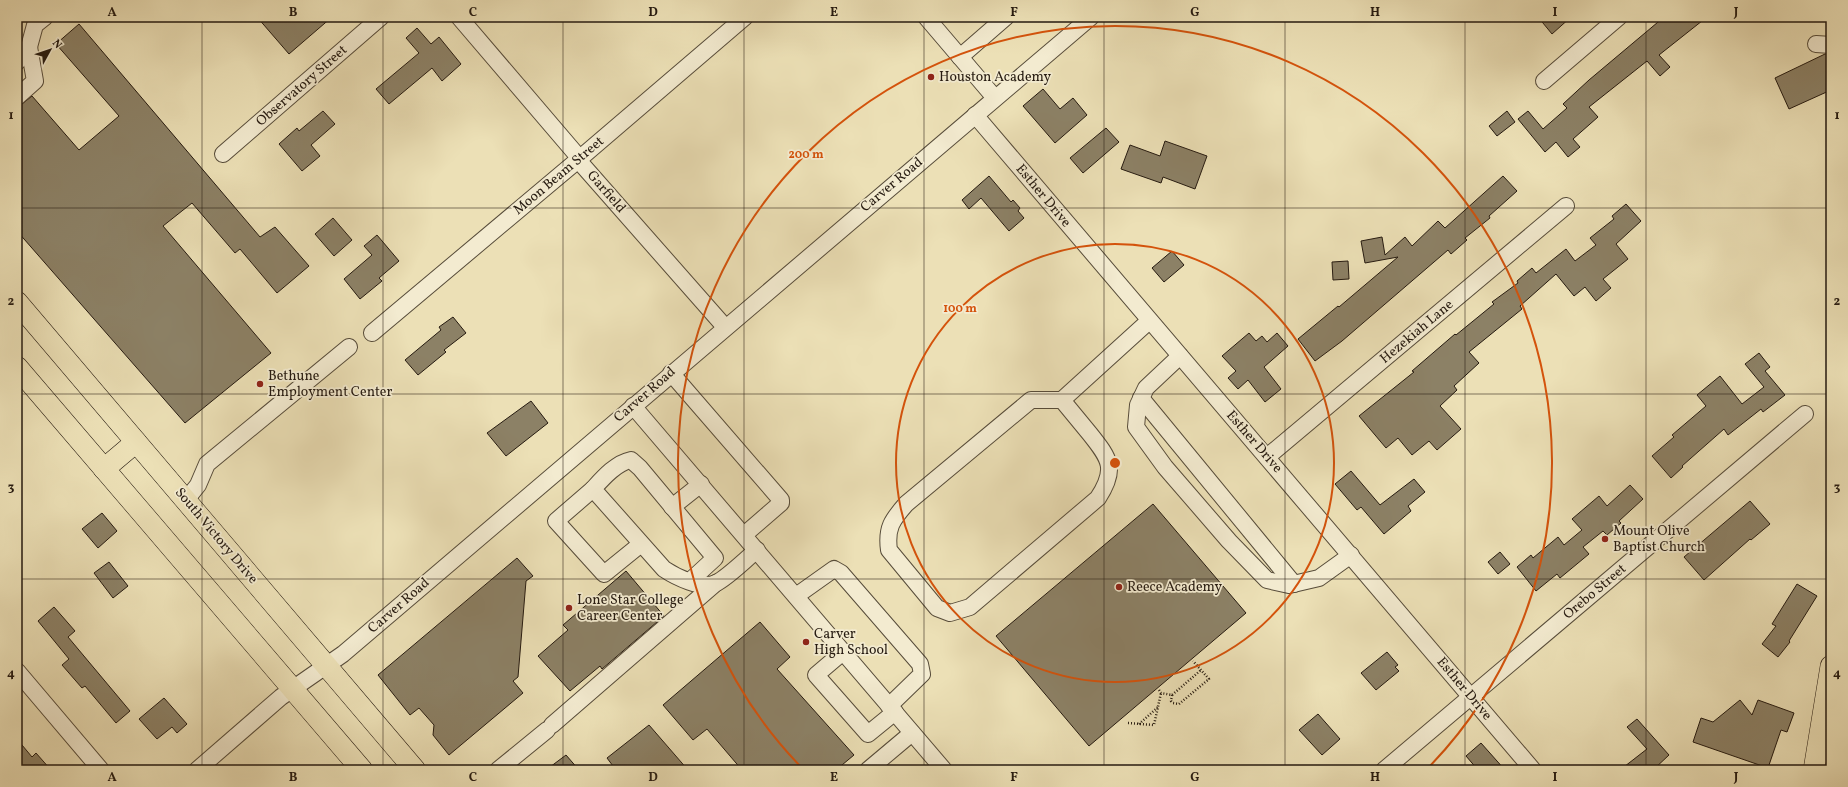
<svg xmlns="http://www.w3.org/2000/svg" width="1848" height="787" viewBox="0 0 1848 787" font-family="Vollkorn,serif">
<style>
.building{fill:#8c8166;stroke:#251a10}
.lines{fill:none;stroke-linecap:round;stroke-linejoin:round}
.minor-casing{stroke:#574c3a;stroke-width:18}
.major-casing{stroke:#251a10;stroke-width:22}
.path{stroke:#251a10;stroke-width:2.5;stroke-dasharray:1 2;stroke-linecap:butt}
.minor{stroke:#f3ebd0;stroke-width:16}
.major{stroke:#ece0b6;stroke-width:21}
.grid{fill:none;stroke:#251a10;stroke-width:1;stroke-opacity:0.55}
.ring{fill:none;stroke:#d4530c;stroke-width:2}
.poi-dot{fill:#8f2418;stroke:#f3ebd0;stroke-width:1.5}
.labels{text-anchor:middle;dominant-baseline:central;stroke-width:3.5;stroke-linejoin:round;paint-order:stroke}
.poi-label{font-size:14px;fill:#251a10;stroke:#f3ebd0;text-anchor:start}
.street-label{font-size:14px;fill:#251a10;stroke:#f3ebd0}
.centre{fill:#d4530c;stroke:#f3ebd0;stroke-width:2}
.ring-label{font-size:12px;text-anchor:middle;font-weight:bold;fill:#d4530c;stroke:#f3ebd0;stroke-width:3.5;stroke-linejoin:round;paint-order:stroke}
.neatline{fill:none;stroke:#251a10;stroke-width:1.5}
.grid-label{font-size:13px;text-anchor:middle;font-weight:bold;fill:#251a10}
</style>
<rect width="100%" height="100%" fill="#ece0b6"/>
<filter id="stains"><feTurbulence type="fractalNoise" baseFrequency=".005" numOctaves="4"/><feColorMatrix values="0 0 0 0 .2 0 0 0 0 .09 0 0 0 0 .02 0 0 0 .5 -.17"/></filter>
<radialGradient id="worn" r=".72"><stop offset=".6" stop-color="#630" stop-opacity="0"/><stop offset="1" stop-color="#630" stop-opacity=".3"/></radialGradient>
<g class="building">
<path d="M257,17H332L289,54Z"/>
<path d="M1538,17H1571L1552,34Z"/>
<path d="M1664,17H1707L1659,55L1670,67L1660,76L1647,61L1589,107L1598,117L1573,139L1580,147L1568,157L1556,142L1545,152L1518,119L1528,111L1543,129L1567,108L1563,104L1589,80Z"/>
<path d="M79,24L260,237L275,227L309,266L277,293L240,249L235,253L192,203L163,226L271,353L185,423L17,231V108L32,96L79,150L119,116L56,44Z"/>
<path d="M417,28L431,44L439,37L461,64L442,81L432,68L389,104L376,89L419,53L406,38Z"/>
<path d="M1825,54H1831V90L1789,109L1775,78Z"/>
<path d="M1043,89L1060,109L1073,98L1087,115L1055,143L1023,106Z"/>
<path d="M323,111L335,124L311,145L320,156L302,171L279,144L297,128L299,131Z"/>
<path d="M1507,111L1515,122L1497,136L1489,126Z"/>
<path d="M1106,128L1119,142L1083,173L1070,158Z"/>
<path d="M1165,141L1207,156L1195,189L1163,177L1161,183L1121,169L1130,145L1160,156Z"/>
<path d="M989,176L1011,202L1013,200L1020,208L1018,211L1024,218L1009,231L981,198L969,209L962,200Z"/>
<path d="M1503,176L1517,191L1489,216L1490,218L1465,238L1467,240L1451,254L1448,250L1342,341L1315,361L1298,339L1338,306L1339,307L1398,257L1365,263L1361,241L1382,237L1385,255L1405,237L1412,246L1438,221L1445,228Z"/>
<path d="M1626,204L1641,221L1616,244L1628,259L1603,279L1611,288L1596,301L1585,287L1574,296L1556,274L1520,306L1522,309L1469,352L1479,363L1454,386L1457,390L1440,406L1461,429L1437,450L1429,441L1412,455L1398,438L1386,448L1359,416L1414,372L1412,371L1455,334L1456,335L1494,304L1492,302L1518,283L1517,281L1532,268L1536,273L1566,249L1575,261L1596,245L1590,238L1614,219L1612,216Z"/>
<path d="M333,218L352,240L334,256L315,234Z"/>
<path d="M377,235L399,261L379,278L382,281L360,299L344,279L372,255L364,246Z"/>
<path d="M1172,251L1184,265L1164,282L1152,268Z"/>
<path d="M1348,261L1349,279L1333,280L1332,262Z"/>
<path d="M453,317L466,333L444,350L446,352L418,375L405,360L441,330L439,327Z"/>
<path d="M1249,333L1256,341L1262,336L1267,342L1277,333L1288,346L1264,367L1281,389L1265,402L1248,380L1238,389L1228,378L1236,371L1222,356Z"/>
<path d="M1759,353L1770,367L1765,371L1785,395L1763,412L1761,409L1728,435L1724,429L1682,466L1683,467L1671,478L1652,456L1674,437L1672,435L1706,406L1697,395L1720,376L1742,404L1764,387L1745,364Z"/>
<path d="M531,401L548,423L506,456L487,433Z"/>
<path d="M1351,471L1380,505L1414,479L1425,492L1408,506L1411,511L1384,534L1361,507L1357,510L1335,484Z"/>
<path d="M1630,485L1643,499L1619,521L1621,523L1607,535L1603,531L1583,547L1589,554L1560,578L1557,574L1536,591L1517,567L1531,555L1533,558L1558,537L1564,545L1582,530L1572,519L1599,496L1607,506Z"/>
<path d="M1750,501L1770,524L1751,540L1750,539L1704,580L1684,557Z"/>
<path d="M1153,504L1246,613L1089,746L996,636Z"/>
<path d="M102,513L117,531L98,548L82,529Z"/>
<path d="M1500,552L1510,564L1498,574L1488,562Z"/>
<path d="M517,558L533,576L526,581L518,677L513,681L523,693L449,755L433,735L434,725L419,708L410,715L378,675Z"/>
<path d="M109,562L128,586L113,598L94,573Z"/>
<path d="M626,571L664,616L602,669L600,666L570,691L538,656L568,630L563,625Z"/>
<path d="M1797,584L1817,596L1789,641L1790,642L1778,657L1762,644L1776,626L1772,624Z"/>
<path d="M54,607L75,631L68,637L130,711L116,723L85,686L82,688L62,665L69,659L38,621Z"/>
<path d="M760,622L790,657L777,669L854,755L836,770H742L707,729L693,740L663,705Z"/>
<path d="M1387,652L1398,665L1395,667L1399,671L1376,690L1361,673Z"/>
<path d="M164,698L187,724L177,733L172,727L157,739L139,719Z"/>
<path d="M1740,700L1752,715L1758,700L1794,713L1787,732L1781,730L1768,768L1693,742L1701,718L1713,722Z"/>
<path d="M1318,714L1340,739L1322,755L1299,730Z"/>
<path d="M1637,719L1669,755L1653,770H1620L1647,749L1627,727Z"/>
<path d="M649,725L688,770H616L607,758Z"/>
<path d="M17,739L32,757L36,753L51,770H17Z"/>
<path d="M1481,743L1505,770H1478L1466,756Z"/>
<path d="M566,755L579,770H546Z"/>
</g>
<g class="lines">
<g class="minor-casing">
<g id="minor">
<path d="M459,17L576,154L578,160L725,327"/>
<path d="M926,17L995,98"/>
<path d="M1816,44L1831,45"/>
<path d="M960,57L1006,17"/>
<path d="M17,62L29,47L35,25L45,17"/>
<path d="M1544,81L1619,17"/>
<path d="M17,97L35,81L29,47"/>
<path d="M975,115L1533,770"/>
<path d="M223,154L381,17"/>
<path d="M372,333L578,160L745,17"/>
<path d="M1180,356L1146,388L1138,405L1136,427L1165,467L1229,541L1267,580L1289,585L1319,578L1351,555"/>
<path d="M671,373L781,500V503L744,535"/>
<path d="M1141,398L1294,584"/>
<path d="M1062,400C1072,412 1081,423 1090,434C1110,459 1117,469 1098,498L970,607L950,613L937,608L889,550C886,528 892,520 906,504L1031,400H1062L1149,321"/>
<path d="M633,406L944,770"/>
<path d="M1267,457L1566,206"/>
<path d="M593,489L556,521L604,574L641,544"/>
<path d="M186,500L198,485L207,464L349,347"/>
<path d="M672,507L701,484"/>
<path d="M690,581L715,558L640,468L631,460C616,463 603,478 593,489L664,569C676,577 702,590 716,583C727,578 747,558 757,550"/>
<path d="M796,596L834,569L841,573L920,664L922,674L889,706"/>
<path d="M843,652L816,675L868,734L895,712"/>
<path d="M17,671L101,770"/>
<path d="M552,725L716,583"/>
<path d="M197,770L281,697L343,654L1091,17"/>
<path d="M498,770L547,730"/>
<path d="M868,770L912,733"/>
<path d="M1384,770L1805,414"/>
</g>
</g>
<g class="major-casing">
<g id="major">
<path d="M17,302L415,770"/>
<path d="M17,367L362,770"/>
<path d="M104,469L136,442"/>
<path d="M1814,770L1831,666"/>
</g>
</g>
<g class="path">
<path d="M1159,690L1161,693L1172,695L1201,670"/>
<path d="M1172,695L1171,701L1173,703L1179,704L1209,679L1193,661"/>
<path d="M1128,723L1154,725L1161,693"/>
<path d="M1139,724L1158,707"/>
</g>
<use href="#minor" class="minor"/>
<use href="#major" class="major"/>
</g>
<path class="grid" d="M202,17V770M383,17V770M563,17V770M744,17V770M924,17V770M1104,17V770M1285,17V770M1465,17V770M1646,17V770M17,208H1831M17,394H1831M17,579H1831"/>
<g class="ring">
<circle cx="1115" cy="463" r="219"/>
<path d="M803 769A437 437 0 1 1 1427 769"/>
</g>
<g class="poi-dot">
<circle cx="931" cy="77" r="4"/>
<circle cx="260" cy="384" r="4"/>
<circle cx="1605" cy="539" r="4"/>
<circle cx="1119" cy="587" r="4"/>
<circle cx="569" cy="608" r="4"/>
<circle cx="806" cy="642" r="4"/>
</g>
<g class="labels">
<g class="poi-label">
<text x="939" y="77">Houston Academy</text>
<text x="268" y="376">Bethune<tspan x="268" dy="16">Employment Center</tspan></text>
<text x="1613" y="531">Mount Olive<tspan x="1613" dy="16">Baptist Church</tspan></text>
<text x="1127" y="587">Reece Academy</text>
<text x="577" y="600">Lone Star College<tspan x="577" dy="16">Career Center</tspan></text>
<text x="814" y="634">Carver<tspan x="814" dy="16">High School</tspan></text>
</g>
<g class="street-label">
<text transform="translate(302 86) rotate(-41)">Observatory Street</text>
<text transform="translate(559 176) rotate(-40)">Moon Beam Street</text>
<text transform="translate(892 185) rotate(-40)">Carver Road</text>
<text transform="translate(606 192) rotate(49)">Garfield</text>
<text transform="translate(1043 196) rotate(50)">Esther Drive</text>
<text transform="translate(1417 332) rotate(-40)">Hezekiah Lane</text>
<text transform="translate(645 395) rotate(-41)">Carver Road</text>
<text transform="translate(1254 442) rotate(49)">Esther Drive</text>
<text transform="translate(216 536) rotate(50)">South Victory Drive</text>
<text transform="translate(1595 592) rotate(-40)">Orebo Street</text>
<text transform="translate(399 606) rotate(-41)">Carver Road</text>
<text transform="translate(1464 689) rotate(50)">Esther Drive</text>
</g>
</g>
<circle cx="1115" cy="463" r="6" class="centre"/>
<g class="ring-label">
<text x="806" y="158">200 m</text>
<text x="960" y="312">100 m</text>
</g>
<rect width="1848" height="787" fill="none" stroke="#ece0b6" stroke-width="44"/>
<g transform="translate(50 50) rotate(50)" stroke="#f3ebd0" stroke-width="3" paint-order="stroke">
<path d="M0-3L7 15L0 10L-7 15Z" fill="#251a10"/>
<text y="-6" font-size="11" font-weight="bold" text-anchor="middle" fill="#251a10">N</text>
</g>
<rect x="22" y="22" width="1804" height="743" class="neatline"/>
<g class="grid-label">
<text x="112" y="16">A</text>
<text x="293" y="16">B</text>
<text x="473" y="16">C</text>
<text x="653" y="16">D</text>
<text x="834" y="16">E</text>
<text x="1014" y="16">F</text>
<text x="1195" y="16">G</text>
<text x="1375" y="16">H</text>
<text x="1555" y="16">I</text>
<text x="1736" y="16">J</text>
<text x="11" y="119">1</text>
<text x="1837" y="119">1</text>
<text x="11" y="305">2</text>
<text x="1837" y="305">2</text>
<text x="11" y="491">3</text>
<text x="1837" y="491">3</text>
<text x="11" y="677">4</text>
<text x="1837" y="677">4</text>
<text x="112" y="781">A</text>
<text x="293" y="781">B</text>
<text x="473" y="781">C</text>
<text x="653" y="781">D</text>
<text x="834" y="781">E</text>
<text x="1014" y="781">F</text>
<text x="1195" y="781">G</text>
<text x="1375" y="781">H</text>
<text x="1555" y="781">I</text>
<text x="1736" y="781">J</text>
</g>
<rect width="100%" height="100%" filter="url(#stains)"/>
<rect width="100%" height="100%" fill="url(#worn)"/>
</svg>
